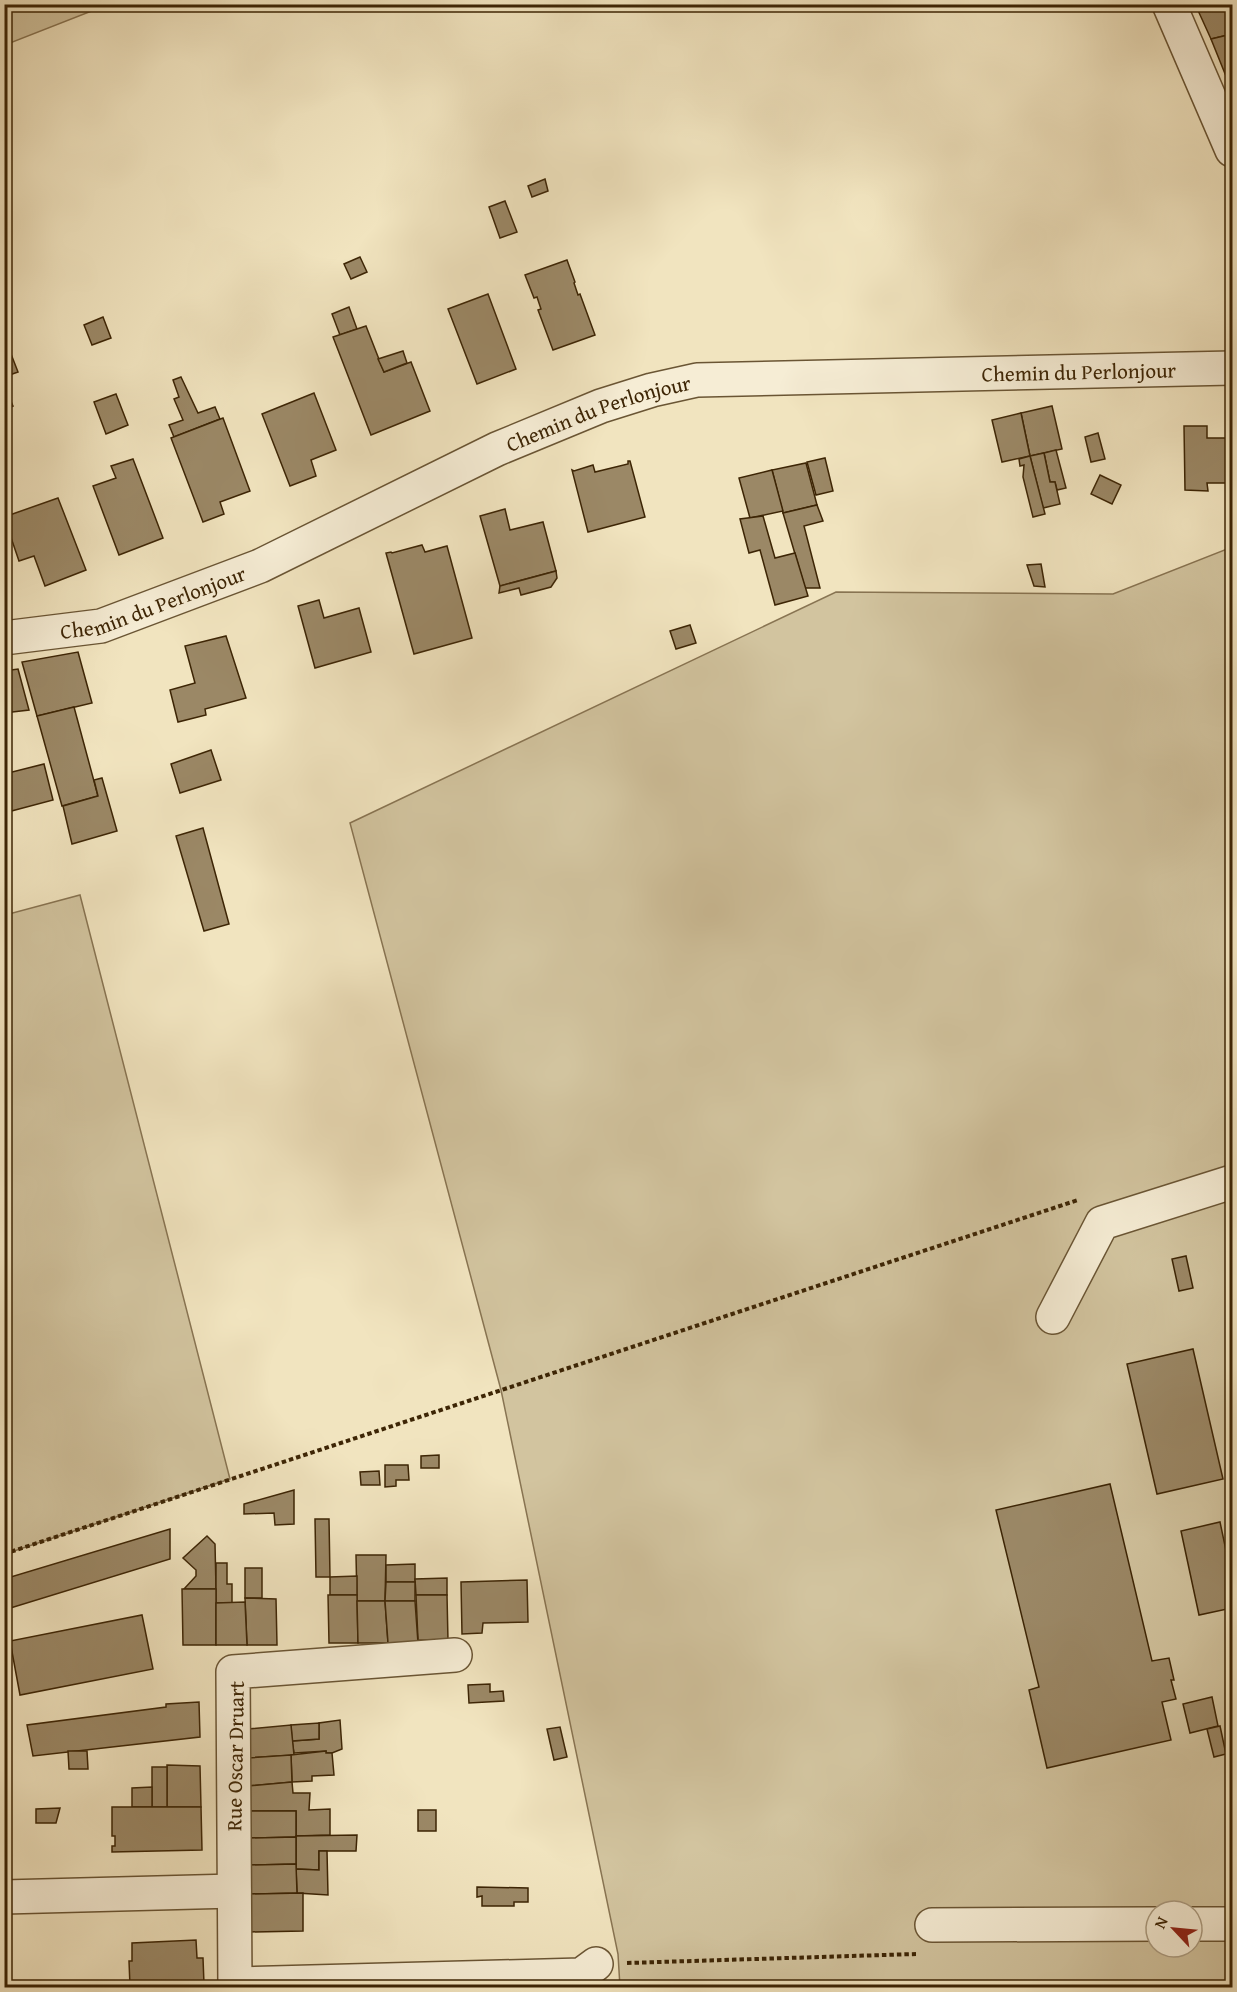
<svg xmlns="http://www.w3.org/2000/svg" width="1237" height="1992" viewBox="0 0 1237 1992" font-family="'Gentium Book Plus',serif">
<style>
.green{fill:#d2c49f;stroke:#887452;stroke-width:1.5;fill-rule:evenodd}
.building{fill:#9b8866;stroke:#3d2505;stroke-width:1.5}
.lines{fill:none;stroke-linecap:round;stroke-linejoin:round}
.minor-casing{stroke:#6a5534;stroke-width:36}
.path{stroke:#3d2505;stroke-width:4;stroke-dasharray:4.5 3;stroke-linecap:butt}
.minor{stroke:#f6edd5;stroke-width:33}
.labels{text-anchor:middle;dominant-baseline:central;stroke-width:4.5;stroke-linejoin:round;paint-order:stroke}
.street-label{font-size:21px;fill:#3d2505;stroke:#f6edd5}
</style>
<rect width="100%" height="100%" fill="#f1e4bf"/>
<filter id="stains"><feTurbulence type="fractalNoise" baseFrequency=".00333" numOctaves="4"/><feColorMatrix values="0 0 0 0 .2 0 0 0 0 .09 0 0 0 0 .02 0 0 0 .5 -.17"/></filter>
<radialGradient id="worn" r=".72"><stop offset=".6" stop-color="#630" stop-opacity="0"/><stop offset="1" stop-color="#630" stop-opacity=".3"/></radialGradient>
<g class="green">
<path d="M5,4H107V5L5,45Z"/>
<path d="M1232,547V1987H620L618,1954L501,1390L350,823L836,592L1113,594ZM1156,1911H1192V1947H1156Z"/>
<path d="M80,895L230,1479L5,1554V915Z"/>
</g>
<g class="building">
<path d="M1203,4H1232V34L1211,39L1196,6Z"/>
<path d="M1232,34V91L1211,39Z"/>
<path d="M545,179L548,191L532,197L528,186Z"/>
<path d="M505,201L517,232L500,238L489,207Z"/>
<path d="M360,257L367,272L351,279L344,264Z"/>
<path d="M567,260L575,282L574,283L578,295L580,294L595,335L553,350L538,310L541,309L537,297L534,298L525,275Z"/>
<path d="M488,294L516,369L477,384L448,309Z"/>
<path d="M349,307L357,329L340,335L332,314Z"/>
<path d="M103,317L111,338L92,345L84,325Z"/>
<path d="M366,326L384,372L411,362L430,411L371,435L333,337Z"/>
<path d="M403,351L407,363L384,372L378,359Z"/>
<path d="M11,354L18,372L4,377V356Z"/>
<path d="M181,377L198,413L215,407L220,419L174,437L169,425L183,420L174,399L179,397L173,380Z"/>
<path d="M4,385L13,406L4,410Z"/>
<path d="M314,393L336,450L311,460L316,476L290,486L262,414Z"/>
<path d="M116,394L128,425L106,434L94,402Z"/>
<path d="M1052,406L1062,449L1030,456L1021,413Z"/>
<path d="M1021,413L1030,456L1002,462L992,420Z"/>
<path d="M223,418L250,491L220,502L224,514L203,522L171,438Z"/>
<path d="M1184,426H1207V438H1232V483H1207L1208,491L1185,490Z"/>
<path d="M1098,433L1105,459L1091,462L1085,437Z"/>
<path d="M1056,450L1066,488L1057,490L1055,482H1050L1044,453Z"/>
<path d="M1044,453L1050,482H1055L1060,504L1043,508L1030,456Z"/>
<path d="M1030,456L1045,514L1033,517L1023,477L1024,465L1020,466L1019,459Z"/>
<path d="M825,458L833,491L816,495L807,462Z"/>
<path d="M133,459L163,538L119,555L93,486L116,478L111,466Z"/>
<path d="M628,461H630L645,517L588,532L572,470L574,471L593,465L595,472L628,464Z"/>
<path d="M806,463L817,505L783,513L772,470Z"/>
<path d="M772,470L783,511L750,518L739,478Z"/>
<path d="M1100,475L1121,485L1112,504L1091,494Z"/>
<path d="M58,498L86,570L45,586L34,556L19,561L4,517Z"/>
<path d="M817,505L823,521L804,526L820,588H805L783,513Z"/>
<path d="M505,509L510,530L543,522L556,571L500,586L480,516Z"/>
<path d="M763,516L775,558L795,553L808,596L775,605L760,550L749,553L740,519Z"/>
<path d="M422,545L425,552L447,546L472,638L414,654L386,553L391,552L392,553Z"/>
<path d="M1041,564L1045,587L1034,586L1027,565Z"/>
<path d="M556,571L557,578L551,587L521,595L519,588L499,593L500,586Z"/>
<path d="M319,600L324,618L359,608L371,652L315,668L298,606Z"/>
<path d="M690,625L696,643L676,649L670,631Z"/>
<path d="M226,636L246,698L205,709L206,715L178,722L170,690L195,683L185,646Z"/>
<path d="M78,652L92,703L37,716L22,662Z"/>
<path d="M18,669L29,710L4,713V671Z"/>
<path d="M74,707L98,796L62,806L37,716Z"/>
<path d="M211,750L221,780L180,793L171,764Z"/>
<path d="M44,764L53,800L4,813V774Z"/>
<path d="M102,778L117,831L72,844L63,806L98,796L94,780Z"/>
<path d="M203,828L229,924L204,931L176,836Z"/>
<path d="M1186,1256L1193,1288L1179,1291L1172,1259Z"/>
<path d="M1193,1349L1223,1479L1157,1494L1127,1364Z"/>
<path d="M439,1455V1468H421V1456Z"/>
<path d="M385,1465H408L409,1480H396V1486L385,1487Z"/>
<path d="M379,1471L380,1485H361L360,1472Z"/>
<path d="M1110,1484L1152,1661L1169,1658L1174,1680H1171L1176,1699L1162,1702L1171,1740L1047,1768L1029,1690L1039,1687L996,1510Z"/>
<path d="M294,1490V1524L275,1525L274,1513L244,1514V1504Z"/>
<path d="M315,1519H329L330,1577H316Z"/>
<path d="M1220,1522L1232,1579V1608L1199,1615L1181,1531Z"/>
<path d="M170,1529V1559L4,1610V1579Z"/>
<path d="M207,1536L215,1544L216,1589H184L196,1576V1570L183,1558Z"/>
<path d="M356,1555H386L385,1601H357Z"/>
<path d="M216,1563H227V1584H232V1603H216Z"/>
<path d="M415,1564V1582H386V1565Z"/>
<rect x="245" y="1568" width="17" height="30"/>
<path d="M357,1576V1595H330V1577Z"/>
<path d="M447,1578V1595H416L415,1579Z"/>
<path d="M527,1580L528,1622L483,1623L482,1633L462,1634L461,1582Z"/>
<path d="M386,1582H415V1601H385Z"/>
<path d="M182,1589H216V1645H183Z"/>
<path d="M328,1595H357L358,1643H329Z"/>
<path d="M416,1595H447L448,1641L418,1640Z"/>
<path d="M245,1598L276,1599L277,1645H247Z"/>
<path d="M357,1601H385L388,1643H358Z"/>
<path d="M385,1601H415L418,1643H388Z"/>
<path d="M245,1602L247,1645H216V1603Z"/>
<path d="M142,1615L153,1669L20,1695L10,1641Z"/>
<path d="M490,1684V1692L503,1691L504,1701L469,1703L468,1685Z"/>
<path d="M1212,1697L1218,1726L1190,1733L1183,1704Z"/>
<path d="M199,1702L200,1737L33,1756L27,1725L166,1707V1704Z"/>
<path d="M340,1720L342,1749L332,1753H326V1751L294,1753L292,1741L319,1739V1723Z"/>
<path d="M319,1723V1739L292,1741L291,1725Z"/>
<path d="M291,1725L294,1755L248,1758V1729Z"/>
<path d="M1220,1726L1226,1754L1214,1757L1207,1729Z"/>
<path d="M560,1727L567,1757L554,1760L547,1729Z"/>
<path d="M68,1751H87L88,1769H69Z"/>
<path d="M326,1751V1753H332L334,1775L312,1776V1781L292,1782L291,1755Z"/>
<path d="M291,1755L292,1782L248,1786V1758Z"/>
<path d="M167,1765L200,1766L201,1807H167Z"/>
<rect x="152" y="1767" width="15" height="40"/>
<path d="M292,1782L293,1793H310L309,1810L330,1809V1835L296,1836V1811H250L248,1786Z"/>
<path d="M152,1787V1807H132V1788Z"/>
<path d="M112,1807H201L202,1850L112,1852V1846H115V1836H112Z"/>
<path d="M60,1808L56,1823H36V1809Z"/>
<rect x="418" y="1810" width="18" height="21"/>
<path d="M250,1811H296V1837L249,1838Z"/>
<path d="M357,1835L356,1851H319V1870L296,1869V1836Z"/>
<path d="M296,1837V1864L249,1865V1838Z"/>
<path d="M319,1851H327L328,1895L297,1893L296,1869L319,1870Z"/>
<path d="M296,1864L297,1893L249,1894V1865Z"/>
<path d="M477,1887L528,1888V1902H514V1906H482V1896L477,1897Z"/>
<path d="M303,1893V1931L249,1932V1894Z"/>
<path d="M196,1940L197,1958H203L204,1984L130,1986L129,1961H132V1943Z"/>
<path d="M204,1984V1988H158L157,1986Z"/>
</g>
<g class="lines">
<g class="minor-casing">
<g id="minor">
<path d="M1169,4L1232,150"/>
<path id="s1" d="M4,638L101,626L260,566L497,449L601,406L652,390L697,380L1232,368"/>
<path d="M1053,1317L1102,1223L1232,1182"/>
<path d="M4,1897L234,1891"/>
<path d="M1192,1924H1232"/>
<path d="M932,1925L1156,1924"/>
<path d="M235,1984L581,1975L596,1964"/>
<path d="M235,1988L233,1672L455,1655"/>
</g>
</g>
<g class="path">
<path d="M4,1554L1078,1200"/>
<path d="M627,1963L916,1954"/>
</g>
<use href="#minor" class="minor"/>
</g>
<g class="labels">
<g class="street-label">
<text stroke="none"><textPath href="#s1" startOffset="1126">Chemin du Perlonjour</textPath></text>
<text stroke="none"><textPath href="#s1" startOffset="640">Chemin du Perlonjour</textPath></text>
<text stroke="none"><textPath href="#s1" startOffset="154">Chemin du Perlonjour</textPath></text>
<text transform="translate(235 1756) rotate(-89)">Rue Oscar Druart</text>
</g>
</g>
<rect width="1237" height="1992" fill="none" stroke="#f1e4bf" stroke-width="24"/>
<rect x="6" y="6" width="1225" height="1980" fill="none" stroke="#3d2505" stroke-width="3"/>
<rect x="12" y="12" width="1213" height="1968" fill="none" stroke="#3d2505" stroke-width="1.5"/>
<g transform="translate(1174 1929) rotate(296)"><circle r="28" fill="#f6edd5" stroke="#ac9d82" stroke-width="1.5"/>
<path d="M0-4.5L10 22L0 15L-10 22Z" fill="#8f2418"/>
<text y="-9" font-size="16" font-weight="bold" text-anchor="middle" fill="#3d2505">N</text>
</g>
<rect width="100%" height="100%" filter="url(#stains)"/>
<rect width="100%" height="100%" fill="url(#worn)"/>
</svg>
